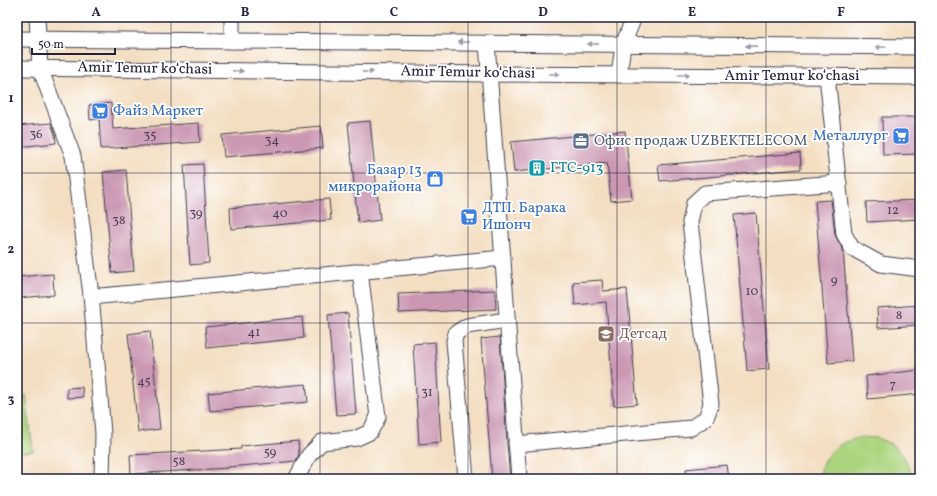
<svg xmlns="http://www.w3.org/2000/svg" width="937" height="496" viewBox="0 0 937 496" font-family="Vollkorn,serif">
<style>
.green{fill:#acd47e;stroke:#677b5c}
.building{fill:#cb97b3}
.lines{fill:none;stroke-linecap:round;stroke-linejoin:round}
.minor-casing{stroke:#413e4f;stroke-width:17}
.minor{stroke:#fff;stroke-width:15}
.oneway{fill:#9c9ca7}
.grid{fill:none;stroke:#22223b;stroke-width:1;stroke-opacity:0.55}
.labels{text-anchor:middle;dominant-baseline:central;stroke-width:3.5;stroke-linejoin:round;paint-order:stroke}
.number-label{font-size:13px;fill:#4c3f59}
.street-label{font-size:15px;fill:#22223b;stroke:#fff}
.shop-label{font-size:15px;fill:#366cbe;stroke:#fff;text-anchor:start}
.service-label{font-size:15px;fill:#4e5e75;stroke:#fff;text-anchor:start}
.culture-label{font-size:15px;fill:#0d838f;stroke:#fff;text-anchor:start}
.education-label{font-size:15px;fill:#785e54;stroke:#fff;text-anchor:start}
.neatline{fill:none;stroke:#22223b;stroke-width:1.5}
.grid-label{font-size:13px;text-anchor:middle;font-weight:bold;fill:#22223b}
</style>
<rect width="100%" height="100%" fill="#fff"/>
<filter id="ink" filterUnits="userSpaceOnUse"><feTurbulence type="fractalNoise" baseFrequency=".025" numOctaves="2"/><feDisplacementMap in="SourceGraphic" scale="8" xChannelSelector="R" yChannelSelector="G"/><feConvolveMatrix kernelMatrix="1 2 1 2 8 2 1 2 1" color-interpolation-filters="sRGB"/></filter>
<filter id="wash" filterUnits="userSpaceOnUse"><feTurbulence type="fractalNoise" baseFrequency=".012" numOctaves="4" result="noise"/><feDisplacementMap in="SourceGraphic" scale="16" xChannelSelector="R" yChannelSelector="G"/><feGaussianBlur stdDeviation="0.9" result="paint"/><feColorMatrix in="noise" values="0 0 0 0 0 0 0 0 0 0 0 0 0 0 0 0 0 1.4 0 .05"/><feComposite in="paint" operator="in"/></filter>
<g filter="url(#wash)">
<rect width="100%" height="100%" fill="#f3dec1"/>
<g class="green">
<path d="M26,395L33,451L17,453V397Z"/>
<path d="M861,437L877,438L891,444L903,455L910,469L911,479H819V477C821,472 822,466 824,461C833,446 845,441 861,437Z"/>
</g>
<g id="blocks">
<g class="building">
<path d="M111,103L113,129L199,123L200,142L101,149L99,119L90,120L89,105Z"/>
<path d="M882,117H920V154L883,155Z"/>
<path d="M370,121L380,220L358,223L348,123Z"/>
<path d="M51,123L55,135L56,143L17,147V126Z"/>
<path d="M321,126L323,148L224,157L222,135Z"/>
<path d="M625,131L632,199L611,201L607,163L514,172L511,142Z"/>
<path d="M800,153L801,169L660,181L658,165Z"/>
<path d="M203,164L209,263L190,265L184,165Z"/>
<path d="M126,170L134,271L112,273L103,172Z"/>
<path d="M329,199L331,220L231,229L230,208Z"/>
<path d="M831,200L835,235L843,250L852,361L828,363L815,201Z"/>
<path d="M920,200V219L867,222L866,202Z"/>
<path d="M756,213L769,369L747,371L734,215Z"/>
<path d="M53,274L54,295L17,298V277Z"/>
<path d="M602,280L603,291L627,289L637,404L614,406L606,302L575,305L573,282Z"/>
<path d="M495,290L496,309L399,313L398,294Z"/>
<path d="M920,305V325L878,328L877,308Z"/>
<path d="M348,313L356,414L336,415L328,315Z"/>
<path d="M302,317L304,338L207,348L205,327Z"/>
<path d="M150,331L160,429L138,432L128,334Z"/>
<path d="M500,337L507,444L510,479H492L481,339Z"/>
<path d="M435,342L441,442L419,444L413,344Z"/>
<path d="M920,370V394L868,399L866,376Z"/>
<path d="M306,384L308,402L210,411L208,393Z"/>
<path d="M82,387L83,397L67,398V388Z"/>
<path d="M298,441L299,454L296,461L228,467V468L131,474L130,455L241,449V446Z"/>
<path d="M727,465L729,479H687L686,469Z"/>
</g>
</g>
</g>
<g filter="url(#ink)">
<use href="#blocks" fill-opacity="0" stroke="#413e4f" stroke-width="1"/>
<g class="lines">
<g class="minor-casing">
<g id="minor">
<path d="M37,17L40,68L73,156L91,295L101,296L503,258"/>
<path d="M17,39L920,47"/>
<path d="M232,41V17"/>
<path d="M487,43L519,479"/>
<path d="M17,68L489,74L920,77"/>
<path d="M619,75L623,45L634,17"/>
<path d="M827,76L844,234L852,248L881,264L920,269"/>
<path d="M91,295L103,433L102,479"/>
<path d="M516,444L691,428L706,418L711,404L690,222L694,203L705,193L839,183"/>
<path d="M296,479L309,455L322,442L357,438L370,432L378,417L360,271"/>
<path d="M466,479L454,341L456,333L467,326L507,320"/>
</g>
</g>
<use href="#minor" class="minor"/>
</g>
<defs><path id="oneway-solid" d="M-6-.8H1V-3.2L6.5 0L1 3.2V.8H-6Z"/></defs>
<g class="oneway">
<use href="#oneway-solid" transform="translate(463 42) rotate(-180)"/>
<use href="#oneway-solid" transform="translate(593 44) rotate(-179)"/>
<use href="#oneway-solid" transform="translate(751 46) rotate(-179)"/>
<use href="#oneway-solid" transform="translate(881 47) rotate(-179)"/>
<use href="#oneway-solid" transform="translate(238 71) rotate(1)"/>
<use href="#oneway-solid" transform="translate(368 72) rotate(1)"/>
<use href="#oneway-solid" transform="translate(554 74)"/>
<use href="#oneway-solid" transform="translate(684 75)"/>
</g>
</g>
<path class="grid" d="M171,17V479M320,17V479M468,17V479M617,17V479M766,17V479M17,173H920M17,323H920"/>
<defs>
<g id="supermarket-square" transform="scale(0.9)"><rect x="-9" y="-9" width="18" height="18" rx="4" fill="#3f7fe0" stroke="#fff"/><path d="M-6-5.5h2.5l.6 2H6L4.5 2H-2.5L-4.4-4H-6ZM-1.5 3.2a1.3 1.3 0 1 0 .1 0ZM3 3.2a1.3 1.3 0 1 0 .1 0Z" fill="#fff"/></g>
<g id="office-square" transform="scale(0.9)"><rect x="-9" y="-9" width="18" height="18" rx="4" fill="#5c6f8a" stroke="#fff"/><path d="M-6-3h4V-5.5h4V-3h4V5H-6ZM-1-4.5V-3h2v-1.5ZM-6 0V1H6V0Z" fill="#fff"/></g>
<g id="building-square" transform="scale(0.9)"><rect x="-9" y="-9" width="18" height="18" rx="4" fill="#0f9aa8" stroke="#fff"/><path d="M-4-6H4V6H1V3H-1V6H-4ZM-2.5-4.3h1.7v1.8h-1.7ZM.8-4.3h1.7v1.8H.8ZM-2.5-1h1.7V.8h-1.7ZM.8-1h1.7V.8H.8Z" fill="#fff"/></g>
<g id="shop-square" transform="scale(0.9)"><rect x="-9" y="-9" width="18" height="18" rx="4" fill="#3f7fe0" stroke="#fff"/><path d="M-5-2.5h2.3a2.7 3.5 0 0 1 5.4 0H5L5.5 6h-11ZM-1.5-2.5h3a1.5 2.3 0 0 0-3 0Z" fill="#fff"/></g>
<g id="school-square" transform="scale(0.9)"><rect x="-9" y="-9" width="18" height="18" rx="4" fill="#8d6e63" stroke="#fff"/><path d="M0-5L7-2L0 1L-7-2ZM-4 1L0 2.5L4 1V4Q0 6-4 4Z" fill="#fff"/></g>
</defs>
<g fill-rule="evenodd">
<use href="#supermarket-square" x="100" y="111"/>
<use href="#supermarket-square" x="901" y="136"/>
<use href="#office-square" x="581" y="141"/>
<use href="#building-square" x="537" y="168"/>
<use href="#shop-square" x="435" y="179"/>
<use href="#supermarket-square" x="469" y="217"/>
<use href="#school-square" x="606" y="334"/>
</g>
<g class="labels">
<g class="number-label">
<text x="36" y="135">36</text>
<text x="150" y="136">35</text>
<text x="272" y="141">34</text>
<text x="893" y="211">12</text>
<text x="196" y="214">39</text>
<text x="280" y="214">40</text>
<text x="119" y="221">38</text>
<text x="834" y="281">9</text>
<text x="752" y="292">10</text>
<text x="899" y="316">8</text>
<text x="254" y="333">41</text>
<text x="144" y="382">45</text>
<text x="893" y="385">7</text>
<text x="427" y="393">31</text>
<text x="270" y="453">59</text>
<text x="179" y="462">58</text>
</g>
<g class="street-label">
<text transform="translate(145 69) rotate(1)">Amir Temur koʻchasi</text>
<text transform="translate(468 73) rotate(1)">Amir Temur koʻchasi</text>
<text x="792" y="76">Amir Temur koʻchasi</text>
</g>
<g class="shop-label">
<text x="113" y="111">Файз Маркет</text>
<text x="888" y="136" text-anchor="end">Металлург</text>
<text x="422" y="170" text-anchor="end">Базар 13<tspan x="422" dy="17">микрорайона</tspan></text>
<text x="482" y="208">ДТП. Барака<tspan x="482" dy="17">Ишонч</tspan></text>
</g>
<g class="service-label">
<text x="594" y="141">Офис продаж UZBEKTELECOM</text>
</g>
<g class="culture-label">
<text x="550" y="168">ГТС-913</text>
</g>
<g class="education-label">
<text x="619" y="334">Детсад</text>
</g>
</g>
<rect width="937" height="496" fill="none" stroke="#fff" stroke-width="44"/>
<path d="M32 48v6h83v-6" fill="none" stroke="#22223b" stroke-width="2"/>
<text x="38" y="48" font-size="12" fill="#22223b" stroke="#ffffff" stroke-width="3" paint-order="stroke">50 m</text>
<rect x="22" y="22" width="893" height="452" class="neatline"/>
<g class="grid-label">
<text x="96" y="16">A</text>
<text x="245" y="16">B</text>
<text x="394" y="16">C</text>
<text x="543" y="16">D</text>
<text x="692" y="16">E</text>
<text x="841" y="16">F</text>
<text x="11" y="102">1</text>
<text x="11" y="253">2</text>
<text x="11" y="403">3</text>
</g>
</svg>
